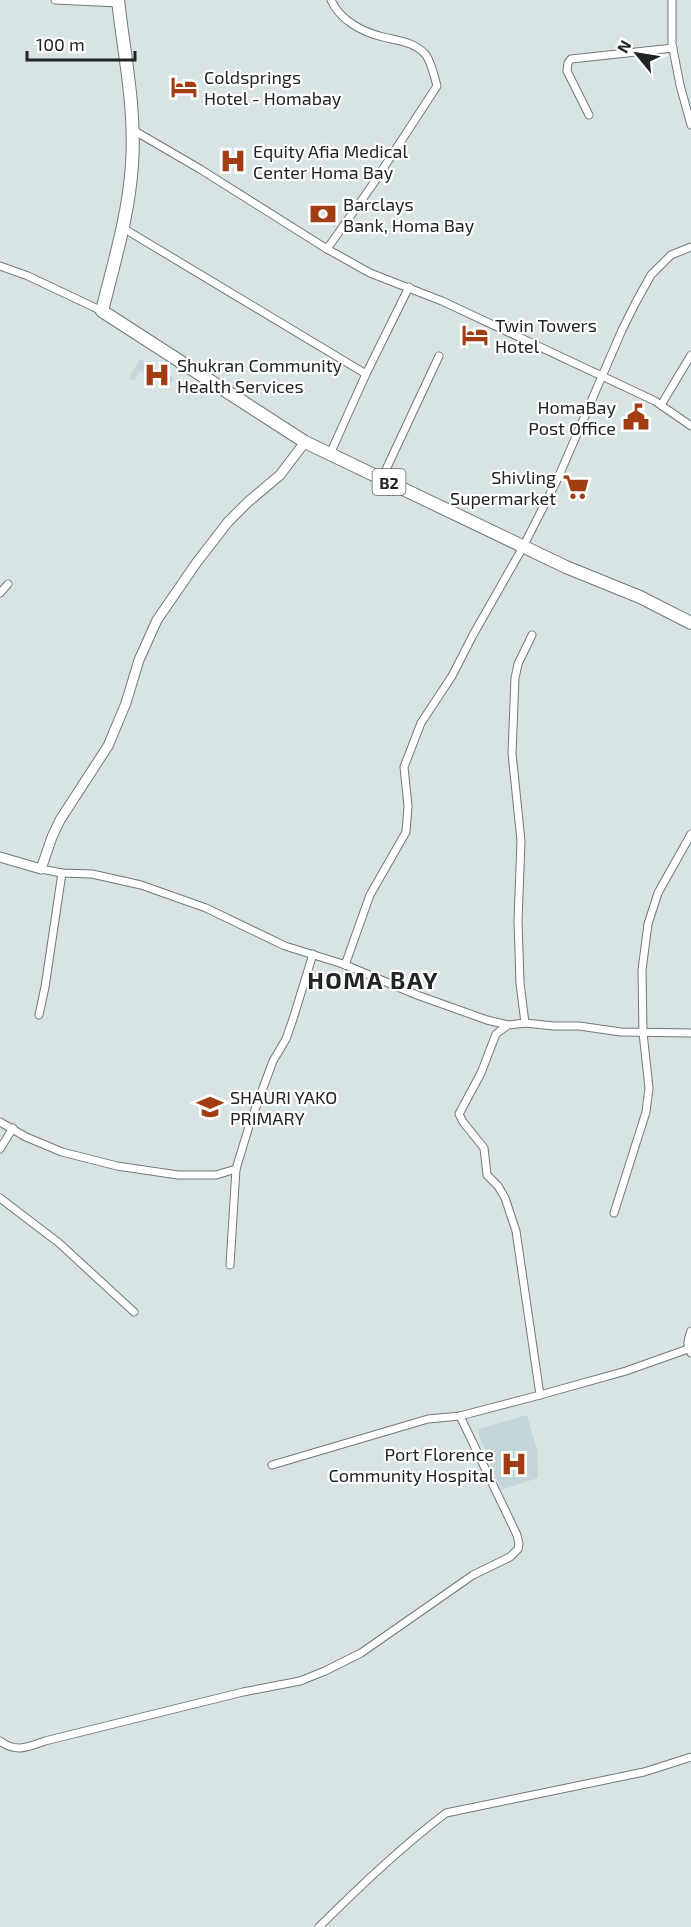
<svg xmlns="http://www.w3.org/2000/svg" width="691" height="1927" viewBox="0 0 691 1927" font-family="'Exo 2',sans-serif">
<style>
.built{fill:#c4d6d9}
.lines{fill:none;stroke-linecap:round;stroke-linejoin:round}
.minor-casing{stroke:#70797a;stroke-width:9}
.tertiary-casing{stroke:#70797a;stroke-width:11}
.trunk-casing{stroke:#70797a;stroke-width:14}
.minor{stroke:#fff;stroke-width:7}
.tertiary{stroke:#fff;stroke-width:9}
.trunk{stroke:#fff;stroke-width:12}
.labels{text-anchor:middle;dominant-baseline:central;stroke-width:4.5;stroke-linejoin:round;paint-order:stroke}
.shield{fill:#fff;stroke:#646667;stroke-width:1.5}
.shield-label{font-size:16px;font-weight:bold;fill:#212526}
.poi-label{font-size:18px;fill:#212526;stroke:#fff;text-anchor:start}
.district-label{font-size:24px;font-weight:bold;letter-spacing:1.5px;fill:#212526;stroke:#fff}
</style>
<rect width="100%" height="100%" fill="#d8e3e4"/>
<g class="built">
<path d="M140,359L174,378L169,387L140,371L134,381L129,378Z"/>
<path d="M527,1415L537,1450L538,1478L501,1490L479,1435V1429Z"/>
</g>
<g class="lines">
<g class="minor-casing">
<g id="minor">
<path d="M55,0L119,3"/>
<path d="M672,0V44L680,85L691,125"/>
<path d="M589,115L567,71L568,63L571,59L673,48"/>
<path d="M133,130L200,169L327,249L370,273L442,301L655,401L691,426"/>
<path d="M123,228L366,374"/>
<path d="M327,249L371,187L437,86C434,76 432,64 426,55C415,42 399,41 383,37C362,32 340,20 331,0"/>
<path d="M0,266L28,276L102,311"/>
<path d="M661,405L691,355"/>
<path d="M330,454L366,374L409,287"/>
<path d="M382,478L439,356"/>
<path d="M0,593L8,584"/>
<path d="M41,869L62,873L92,874L141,885L206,908L285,946L343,964L417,995L487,1020L508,1025L525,1023L554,1026H579L621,1032L691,1033"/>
<path d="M343,964L345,965L370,895L406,832L408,806L404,767L421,723L452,676L473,635L523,547L558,478L622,330L636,302L651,275L671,255L691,247"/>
<path d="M39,1015L45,987L62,873"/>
<path d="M525,1023L520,983L518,921L521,841L512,753L515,678L518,664L532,635"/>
<path d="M508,1025L496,1034L481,1073L459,1114L463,1122L484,1148L487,1175L498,1186L505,1198L516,1231L540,1395"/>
<path d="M0,1122L26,1137L62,1152L117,1166L178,1175H216L236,1169"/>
<path d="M0,1149L13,1128"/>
<path d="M0,1198L59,1243L134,1312"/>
<path d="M614,1213L646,1112L649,1088L643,1033L642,970L648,924L658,893L691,834"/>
<path d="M230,1265L236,1169L250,1123L273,1061L286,1039L293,1019L313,954"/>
<path d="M691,1331C688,1339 686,1345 691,1353"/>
<path d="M272,1465L428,1419L460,1416L540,1395L626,1371L688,1349"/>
<path d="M0,1741C16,1753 28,1747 45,1741L243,1692L300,1681L325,1671L361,1653L473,1575L510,1557L518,1549L519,1544L517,1535L460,1416"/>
<path d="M319,1927C359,1887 401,1847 446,1813L644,1772L691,1757"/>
</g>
</g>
<g class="tertiary-casing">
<path id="tertiary" d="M0,857L41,869L52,837L60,820L108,746L126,703L139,660L157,620L197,562L228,522L248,502L280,475L305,442"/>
</g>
<g class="trunk-casing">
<path id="trunk" d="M118,0C124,54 136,109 132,164C129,214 114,262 102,311L305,442L566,567L640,597L691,623"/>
</g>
<use href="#minor" class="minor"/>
<use href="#tertiary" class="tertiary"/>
<use href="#trunk" class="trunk"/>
</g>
<defs>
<g id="hotel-bare" transform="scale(2.07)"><path d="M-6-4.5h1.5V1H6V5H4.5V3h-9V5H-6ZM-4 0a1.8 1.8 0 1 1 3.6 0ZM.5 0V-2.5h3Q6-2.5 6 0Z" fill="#a23c12" stroke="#fff" stroke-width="2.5" paint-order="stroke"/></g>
<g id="hospital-bare" transform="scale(2.07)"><path d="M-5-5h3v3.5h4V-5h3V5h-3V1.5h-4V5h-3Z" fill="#a23c12" stroke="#fff" stroke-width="2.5" paint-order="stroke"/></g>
<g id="bank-bare" transform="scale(2.07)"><path d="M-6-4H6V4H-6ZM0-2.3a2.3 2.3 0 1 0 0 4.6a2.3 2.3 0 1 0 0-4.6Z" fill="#a23c12" stroke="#fff" stroke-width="2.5" paint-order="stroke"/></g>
<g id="civic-bare" transform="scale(2.07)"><path d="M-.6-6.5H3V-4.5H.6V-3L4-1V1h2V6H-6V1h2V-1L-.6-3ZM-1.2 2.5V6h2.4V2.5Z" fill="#a23c12" stroke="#fff" stroke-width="2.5" paint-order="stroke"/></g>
<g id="supermarket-bare" transform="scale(2.07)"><path d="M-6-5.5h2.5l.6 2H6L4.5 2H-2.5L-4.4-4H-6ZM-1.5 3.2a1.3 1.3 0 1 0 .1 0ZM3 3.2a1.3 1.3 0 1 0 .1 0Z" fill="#a23c12" stroke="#fff" stroke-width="2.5" paint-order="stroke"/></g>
<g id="school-bare" transform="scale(2.07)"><path d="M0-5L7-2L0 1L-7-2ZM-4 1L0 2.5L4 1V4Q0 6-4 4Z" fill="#a23c12" stroke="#fff" stroke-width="2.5" paint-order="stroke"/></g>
</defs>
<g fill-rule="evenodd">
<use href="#hotel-bare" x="184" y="87"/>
<use href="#hospital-bare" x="233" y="161"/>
<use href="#bank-bare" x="323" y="214"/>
<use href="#hotel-bare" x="475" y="335"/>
<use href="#hospital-bare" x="157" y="375"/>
<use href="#civic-bare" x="636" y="417"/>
<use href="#supermarket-bare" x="576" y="487"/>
<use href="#school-bare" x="210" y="1107"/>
<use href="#hospital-bare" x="514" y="1464"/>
</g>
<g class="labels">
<rect class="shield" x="372.5" y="469" width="33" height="26" rx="4.5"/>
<g class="shield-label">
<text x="389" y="482">B2</text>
</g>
<g class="poi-label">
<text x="204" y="77">Coldsprings<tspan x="204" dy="21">Hotel - Homabay</tspan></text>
<text x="253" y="151">Equity Afia Medical<tspan x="253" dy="21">Center Homa Bay</tspan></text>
<text x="343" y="204">Barclays<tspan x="343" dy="21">Bank, Homa Bay</tspan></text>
<text x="495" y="325">Twin Towers<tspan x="495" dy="21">Hotel</tspan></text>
<text x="177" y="365">Shukran Community<tspan x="177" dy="21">Health Services</tspan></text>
<text x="616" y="407" text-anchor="end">HomaBay<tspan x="616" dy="21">Post Office</tspan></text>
<text x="556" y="477" text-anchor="end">Shivling<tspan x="556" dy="21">Supermarket</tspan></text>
<text x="230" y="1097">SHAURI YAKO<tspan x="230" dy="21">PRIMARY</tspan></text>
<text x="494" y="1454" text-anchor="end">Port Florence<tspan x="494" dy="21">Community Hospital</tspan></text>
</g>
<g class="district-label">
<text x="373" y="979">HOMA BAY</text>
</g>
</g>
<g transform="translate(637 54) rotate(300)" stroke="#ffffff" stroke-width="4.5" paint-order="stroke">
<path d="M0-4.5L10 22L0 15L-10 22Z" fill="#212526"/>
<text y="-9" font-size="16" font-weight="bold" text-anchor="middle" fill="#212526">N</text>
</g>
<path d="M27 51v9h108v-9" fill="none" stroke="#212526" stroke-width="3"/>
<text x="36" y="51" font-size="18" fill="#212526" stroke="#ffffff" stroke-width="4.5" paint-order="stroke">100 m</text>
</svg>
